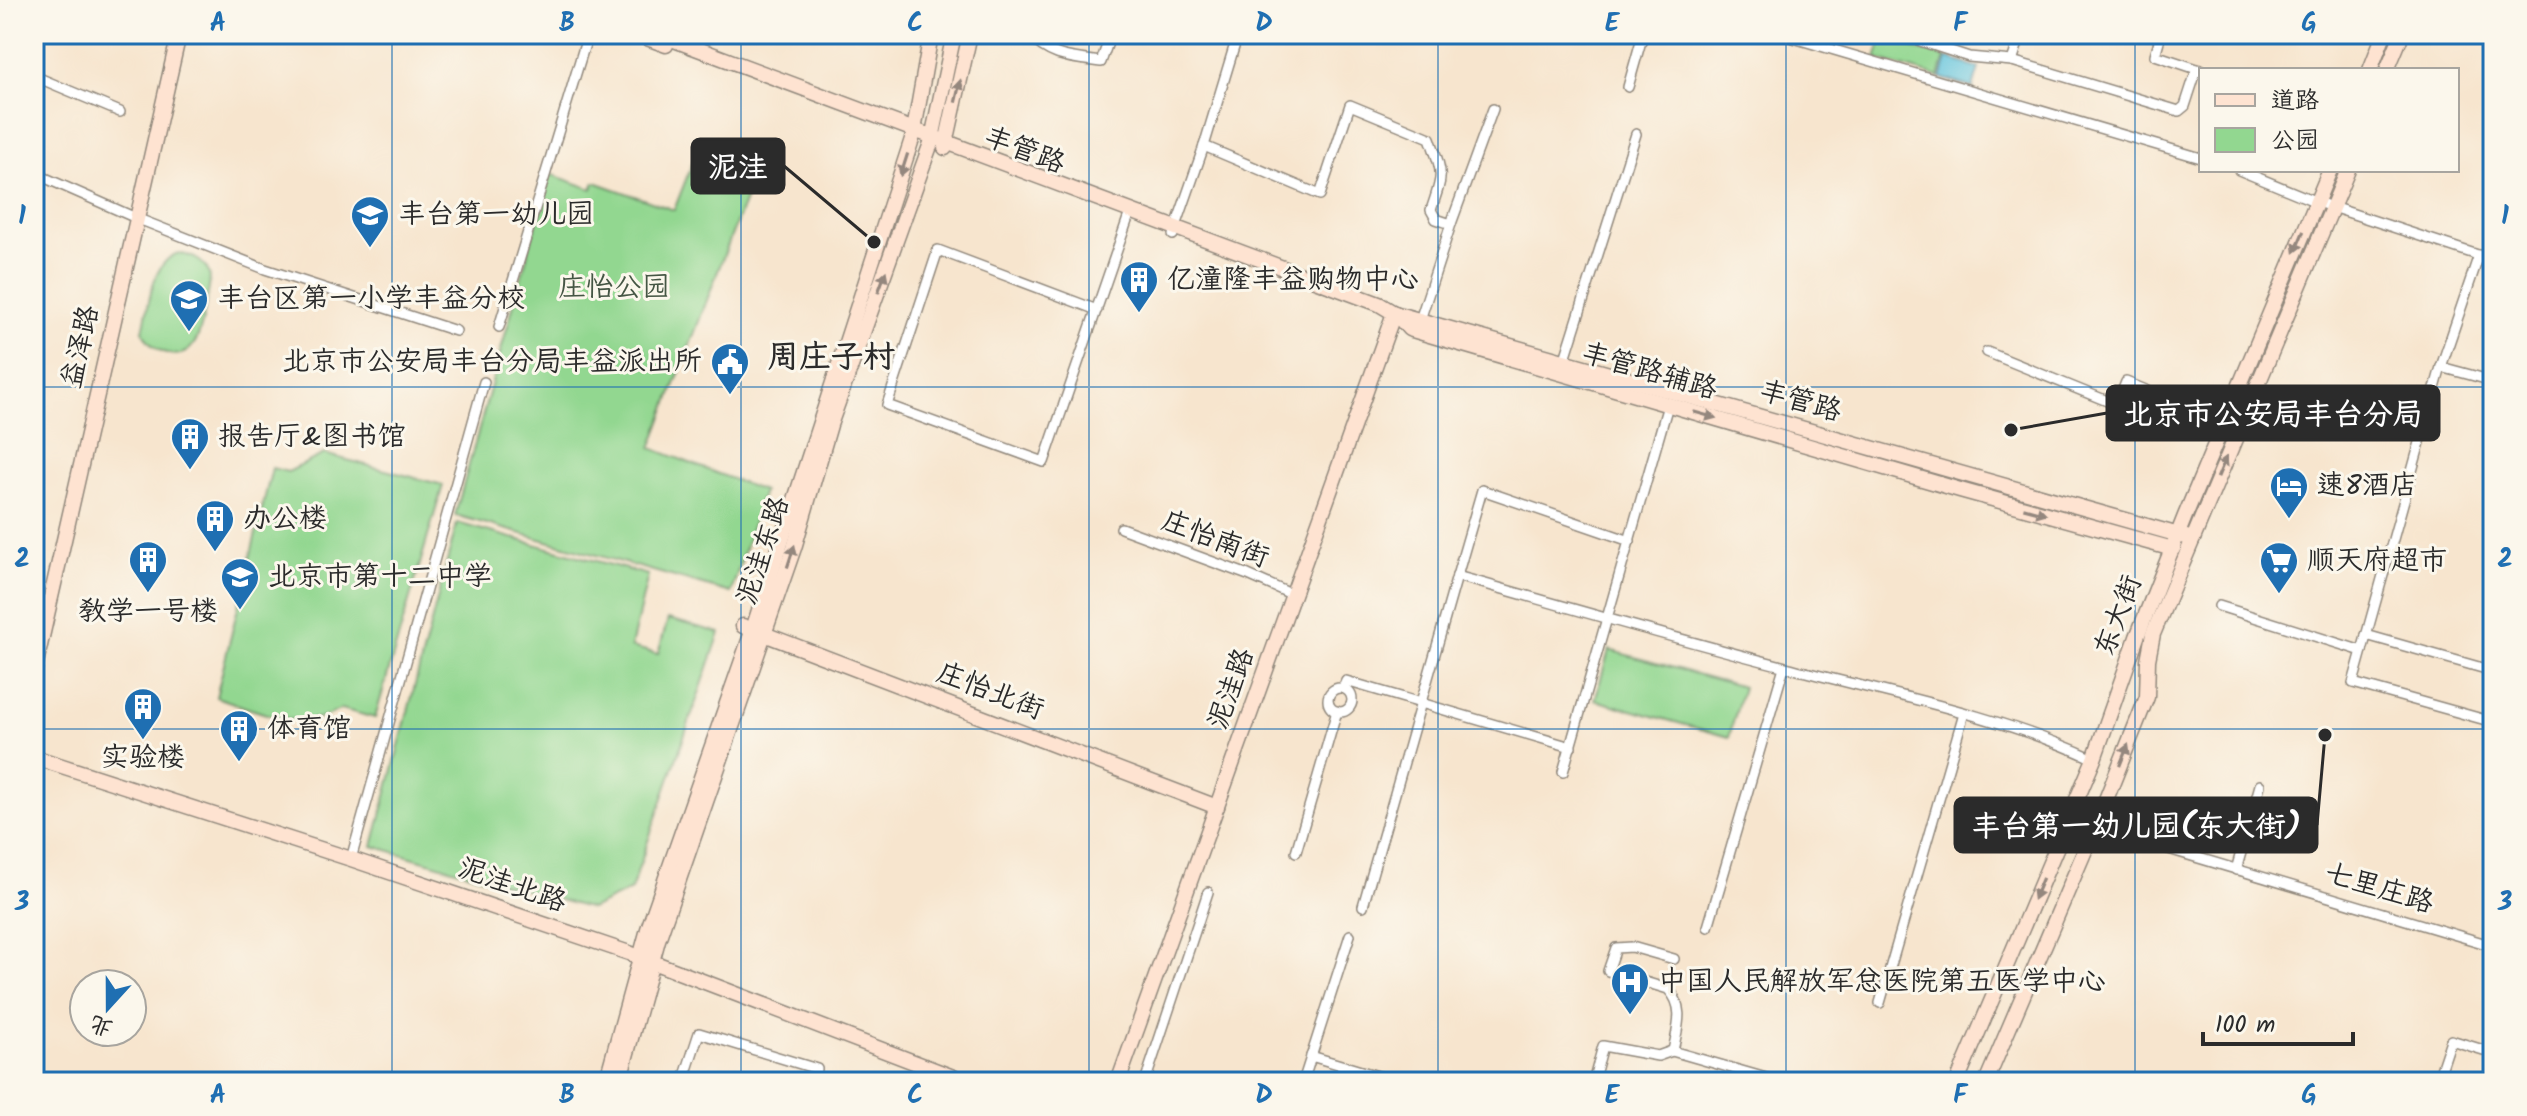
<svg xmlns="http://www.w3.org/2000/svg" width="2527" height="1116" viewBox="0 0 2527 1116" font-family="Kalam,'LXGW WenKai TC',sans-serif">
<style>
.green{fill:#92d790;stroke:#5e815e;stroke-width:2}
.water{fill:#5fc3dd;stroke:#457784;stroke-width:2}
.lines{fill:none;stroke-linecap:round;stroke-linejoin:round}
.street-casing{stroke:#91887c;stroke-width:12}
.secondary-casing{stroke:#91887c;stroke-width:17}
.street{stroke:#fff;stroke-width:9}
.secondary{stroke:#fee3d1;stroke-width:14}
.oneway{fill:#94877e}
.grid{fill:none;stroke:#1f6fb2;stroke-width:2;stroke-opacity:0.55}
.labels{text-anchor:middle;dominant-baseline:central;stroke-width:6;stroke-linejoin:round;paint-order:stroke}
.street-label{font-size:28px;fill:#2b2b2b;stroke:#fbf7ec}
.poi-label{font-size:28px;fill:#2b2b2b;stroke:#fbf7ec;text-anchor:start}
.park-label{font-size:28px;fill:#455644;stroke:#fbf7ec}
.quarter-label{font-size:32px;font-weight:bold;fill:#2b2b2b;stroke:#fbf7ec}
.leader{fill:none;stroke:#2b2b2b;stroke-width:3}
.callout-dot{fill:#2b2b2b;stroke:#fbf7ec;stroke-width:3}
.callout{fill:#2b2b2b;stroke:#2b2b2b;stroke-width:3}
.callout-label{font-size:30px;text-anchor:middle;font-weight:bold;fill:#fff}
.neatline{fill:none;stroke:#1f6fb2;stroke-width:3}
.grid-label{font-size:26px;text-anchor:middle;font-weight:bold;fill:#1f6fb2}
</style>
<rect width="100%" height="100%" fill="#fbf7ec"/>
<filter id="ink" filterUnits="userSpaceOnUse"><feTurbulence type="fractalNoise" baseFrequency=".0125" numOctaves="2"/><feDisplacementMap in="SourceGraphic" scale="16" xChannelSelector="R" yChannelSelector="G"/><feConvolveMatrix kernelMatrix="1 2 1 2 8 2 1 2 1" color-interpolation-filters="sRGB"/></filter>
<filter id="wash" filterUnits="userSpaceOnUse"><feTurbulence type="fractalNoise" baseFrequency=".006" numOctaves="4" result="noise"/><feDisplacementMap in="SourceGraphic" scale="32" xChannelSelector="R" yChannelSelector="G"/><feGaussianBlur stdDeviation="1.8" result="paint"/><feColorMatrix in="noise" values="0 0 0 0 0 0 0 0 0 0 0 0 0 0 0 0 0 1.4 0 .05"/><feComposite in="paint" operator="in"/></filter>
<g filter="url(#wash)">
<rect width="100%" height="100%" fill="#f7e5ce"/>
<g class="green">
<path d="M1882,39L1945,57L1939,77L1876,59Z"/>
<path d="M708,140L758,156L752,181L651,448L763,491L731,593L455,515L550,174L592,189L595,182L674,210L694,159L700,161Z"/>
<path d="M179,253C192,256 204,260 209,273C212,282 207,295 206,304C201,329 196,368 159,350C151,345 146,340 143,331C149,306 151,261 179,253Z"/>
<path d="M324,454L443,485L375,718L341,709C300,734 258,710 216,697L272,468L288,472Z"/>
<path d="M457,523L648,575L631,647L658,654L668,619L720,633L631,890L591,909L373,846Z"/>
<path d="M1609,650L1743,687L1729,737L1595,700Z"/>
</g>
<path class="water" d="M1947,58L1979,68L1973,88L1941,78Z"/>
</g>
<g filter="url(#ink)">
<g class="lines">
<g class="street-casing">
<g id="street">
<path d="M1028,34C1050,58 1071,58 1101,62L1111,34"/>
<path d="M1780,34L2201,158"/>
<path d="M1899,34L1969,57L2012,61L2179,111L2185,106L2197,69L2201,70"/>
<path d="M2161,34L2155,55L2197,69"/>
<path d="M2012,61L2021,34"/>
<path d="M34,76L120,112"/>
<path d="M1628,87L1643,34"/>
<path d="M1204,146L1320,195L1350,105L1430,138C1443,175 1444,173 1431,210L1436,219L1451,224"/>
<path d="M2239,170L2317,202L2493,260"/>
<path d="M34,173L136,218L265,269L456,331"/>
<path d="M1173,235L1204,146L1238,34"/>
<path d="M1097,310L938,250L887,405L1044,462L1128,218"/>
<path d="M1420,320L1451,224L1493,109"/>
<path d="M499,327L588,34"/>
<path d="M1987,352L2117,405L2126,382L2224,422"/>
<path d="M1564,362L1636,134"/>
<path d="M2441,367L2479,255"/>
<path d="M2493,381L2441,367L2353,683L2493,722"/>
<path d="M1121,528L1248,575L1293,595"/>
<path d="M1457,576L1482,490L1630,541"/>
<path d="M2219,606L2362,651"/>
<path d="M2366,635L2493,671"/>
<circle cx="1340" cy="700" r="12"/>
<path d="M1343,688L1346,681L1571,747"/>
<path d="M1563,772L1668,405"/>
<path d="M2069,817L2095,827L2493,946"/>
<path d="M1296,852L1337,711"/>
<path d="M351,859L484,382"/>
<path d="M2236,870L2260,785"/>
<path d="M1363,906L1457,576C1567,607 1676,639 1786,667C1889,694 1996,714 2094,759"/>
<path d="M1708,927L1784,667"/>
<path d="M1880,1003L1964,713"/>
<path d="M1673,1051C1677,1029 1686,1007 1668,989L1608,971L1616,948L1632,947L1674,959"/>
<path d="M1311,1056L1398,1082"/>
<path d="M683,1082L699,1033L817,1069L813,1082"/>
<path d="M1145,1082L1208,892"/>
<path d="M1303,1082L1350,935"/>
<path d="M1593,1082L1603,1046L1658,1056L1672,1051L1780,1082"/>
<path d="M2437,1082L2451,1040L2493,1053"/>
</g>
</g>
<g class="secondary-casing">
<g id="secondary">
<path d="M636,34L666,45"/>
<path d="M658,34L1379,304L1394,313L2193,539"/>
<path d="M2370,70L2384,34"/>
<path d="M2387,70L2402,34"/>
<path d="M945,148L970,34"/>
<path d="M1395,313L1409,329L1960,490L2173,549"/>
<path d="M743,626L1217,807"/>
<path d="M34,672L179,34"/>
<path d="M34,757L351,859L629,953L966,1082"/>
<path d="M606,1082L648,929L753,629L913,136L931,34"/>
<path d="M619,1082L658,940L794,548L830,425L931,143L954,34"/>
<path d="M1118,1082L1394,313"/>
<path d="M1957,1082L2094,759L2137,637L2185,516L2330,170"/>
<path d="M1986,1082L2095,827L2147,697L2148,660L2153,634L2348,170"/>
</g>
</g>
<use href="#street" class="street"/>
<use href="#secondary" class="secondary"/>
</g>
<defs><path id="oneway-solid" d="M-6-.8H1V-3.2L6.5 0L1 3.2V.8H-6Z" transform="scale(2)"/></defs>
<g class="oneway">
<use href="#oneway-solid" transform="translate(958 91) rotate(-77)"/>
<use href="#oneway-solid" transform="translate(904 165) rotate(108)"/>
<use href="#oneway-solid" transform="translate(2299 242) rotate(113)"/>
<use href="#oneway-solid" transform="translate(882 282) rotate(-70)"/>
<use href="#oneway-solid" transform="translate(1705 415) rotate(16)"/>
<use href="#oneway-solid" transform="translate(2222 467) rotate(-67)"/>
<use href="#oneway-solid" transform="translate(2035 511) rotate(15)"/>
<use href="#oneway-solid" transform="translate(791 556) rotate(-72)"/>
<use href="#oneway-solid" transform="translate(2124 755) rotate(-68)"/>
<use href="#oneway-solid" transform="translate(2038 889) rotate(113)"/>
</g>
</g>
<path class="grid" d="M392,34V1082M741,34V1082M1089,34V1082M1438,34V1082M1786,34V1082M2135,34V1082M34,387H2493M34,729H2493"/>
<defs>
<g id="school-pin" transform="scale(2)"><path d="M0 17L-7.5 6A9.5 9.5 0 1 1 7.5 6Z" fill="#1f6fb2" stroke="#fbf7ec"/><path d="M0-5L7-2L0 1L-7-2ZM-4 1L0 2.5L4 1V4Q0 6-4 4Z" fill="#fff"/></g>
<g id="building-pin" transform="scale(2)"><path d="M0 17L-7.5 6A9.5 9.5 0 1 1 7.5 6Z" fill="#1f6fb2" stroke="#fbf7ec"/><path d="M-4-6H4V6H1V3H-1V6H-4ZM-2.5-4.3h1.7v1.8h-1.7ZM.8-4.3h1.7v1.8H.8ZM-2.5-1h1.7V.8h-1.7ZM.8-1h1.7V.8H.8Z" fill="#fff"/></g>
<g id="civic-pin" transform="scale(2)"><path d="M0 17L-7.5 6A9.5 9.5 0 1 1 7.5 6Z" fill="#1f6fb2" stroke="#fbf7ec"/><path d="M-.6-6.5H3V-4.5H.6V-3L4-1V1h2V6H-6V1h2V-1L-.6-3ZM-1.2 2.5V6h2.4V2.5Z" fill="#fff"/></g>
<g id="hotel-pin" transform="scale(2)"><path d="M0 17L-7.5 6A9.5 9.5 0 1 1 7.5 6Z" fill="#1f6fb2" stroke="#fbf7ec"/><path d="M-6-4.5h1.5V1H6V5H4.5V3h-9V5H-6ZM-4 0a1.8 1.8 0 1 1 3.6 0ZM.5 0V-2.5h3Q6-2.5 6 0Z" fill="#fff"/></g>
<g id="supermarket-pin" transform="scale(2)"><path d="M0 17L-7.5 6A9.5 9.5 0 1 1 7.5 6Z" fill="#1f6fb2" stroke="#fbf7ec"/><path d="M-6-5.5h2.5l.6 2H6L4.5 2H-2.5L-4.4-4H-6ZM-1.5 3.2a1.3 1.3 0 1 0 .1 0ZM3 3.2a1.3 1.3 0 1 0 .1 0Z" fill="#fff"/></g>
<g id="hospital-pin" transform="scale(2)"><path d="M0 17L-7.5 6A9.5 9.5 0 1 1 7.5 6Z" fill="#1f6fb2" stroke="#fbf7ec"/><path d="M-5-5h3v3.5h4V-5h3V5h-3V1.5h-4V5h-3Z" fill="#fff"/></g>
</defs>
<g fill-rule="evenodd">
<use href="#school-pin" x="370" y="215"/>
<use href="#building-pin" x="1139" y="280"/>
<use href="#school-pin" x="189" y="299"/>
<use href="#civic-pin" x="730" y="362"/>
<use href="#building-pin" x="190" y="437"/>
<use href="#hotel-pin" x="2289" y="486"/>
<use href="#building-pin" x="215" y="519"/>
<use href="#building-pin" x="148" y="560"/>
<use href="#supermarket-pin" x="2279" y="561"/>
<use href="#school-pin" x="240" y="577"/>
<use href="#building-pin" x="143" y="707"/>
<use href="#building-pin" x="239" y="729"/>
<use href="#hospital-pin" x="1630" y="982"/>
</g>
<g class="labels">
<g class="street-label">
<text transform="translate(1024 151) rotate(21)">丰管路</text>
<text transform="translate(81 347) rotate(-77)">益泽路</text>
<text transform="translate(1649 372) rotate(16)">丰管路辅路</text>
<text transform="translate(1800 402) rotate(16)">丰管路</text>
<text transform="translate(1215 540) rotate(21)">庄怡南街</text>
<text transform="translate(764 551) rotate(-72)">泥洼东路</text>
<text transform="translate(2119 616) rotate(-69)">东大街</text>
<text transform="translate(1232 689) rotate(-70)">泥洼路</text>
<text transform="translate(990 692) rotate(21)">庄怡北街</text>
<text transform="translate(512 886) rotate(19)">泥洼北路</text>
<text transform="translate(2379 889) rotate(17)">七里庄路</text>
</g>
<g class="poi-label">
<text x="398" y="215">丰台第一幼儿园</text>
<text x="1167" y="280">亿潼隆丰益购物中心</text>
<text x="217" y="299">丰台区第一小学丰益分校</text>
<text x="702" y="362" text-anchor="end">北京市公安局丰台分局丰益派出所</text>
<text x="218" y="437">报告厅&amp;图书馆</text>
<text x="2317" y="486">速8酒店</text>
<text x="243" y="519">办公楼</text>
<text x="2307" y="561">顺天府超市</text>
<text x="268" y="577">北京市第十二中学</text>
<text x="148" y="612" text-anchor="middle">教学一号楼</text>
<text x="267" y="729">体育馆</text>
<text x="143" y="758" text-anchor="middle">实验楼</text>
<text x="1658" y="982">中国人民解放军总医院第五医学中心</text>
</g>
<g class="park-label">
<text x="614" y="288">庄怡公园</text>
</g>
<g class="quarter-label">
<text x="831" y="358">周庄子村</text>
</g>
</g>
<path class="leader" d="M874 242L784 166M2011 430L2107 413M2325 735L2317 825"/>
<g class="callout-dot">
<circle cx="874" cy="242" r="8"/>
<circle cx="2011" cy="430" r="8"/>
<circle cx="2325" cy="735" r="8"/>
</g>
<g class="callout">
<rect x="692" y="139" width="92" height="54" rx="8"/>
<rect x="2107" y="386" width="332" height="54" rx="8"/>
<rect x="1955" y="798" width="362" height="54" rx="8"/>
</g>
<g class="callout-label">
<text x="738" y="177">泥洼</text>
<text x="2273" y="424">北京市公安局丰台分局</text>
<text x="2136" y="836">丰台第一幼儿园(东大街)</text>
</g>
<rect width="2527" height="1116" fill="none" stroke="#fbf7ec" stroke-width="88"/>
<rect x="2199" y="68" width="260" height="104" fill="#fbf7ec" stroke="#a8a59f" stroke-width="2"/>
<rect x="2215" y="94" width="40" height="12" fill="#fee3d1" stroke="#a8a59f" stroke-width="2"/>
<text x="2271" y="108" font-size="24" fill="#2b2b2b">道路</text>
<rect x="2215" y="128" width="40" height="24" fill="#92d790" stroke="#a8a59f" stroke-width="2"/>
<text x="2271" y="148" font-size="24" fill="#2b2b2b">公园</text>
<g transform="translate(108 1008) rotate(201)"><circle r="38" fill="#fbf7ec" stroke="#a8a59f" stroke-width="2"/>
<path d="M0-6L14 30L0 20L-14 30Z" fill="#1f6fb2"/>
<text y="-12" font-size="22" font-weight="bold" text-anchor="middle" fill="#2b2b2b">北</text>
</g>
<path d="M2203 1032v12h150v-12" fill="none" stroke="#2b2b2b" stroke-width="4"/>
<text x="2215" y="1032" font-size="24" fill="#2b2b2b" stroke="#fbf7ec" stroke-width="6" paint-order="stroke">100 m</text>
<rect x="44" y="44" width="2439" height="1028" class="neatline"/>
<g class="grid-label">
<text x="218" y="31">A</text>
<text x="567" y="31">B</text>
<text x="915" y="31">C</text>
<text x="1264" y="31">D</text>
<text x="1612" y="31">E</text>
<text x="1960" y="31">F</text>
<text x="2309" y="31">G</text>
<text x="22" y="224">1</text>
<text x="2505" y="224">1</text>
<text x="22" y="567">2</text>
<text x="2505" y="567">2</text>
<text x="22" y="910">3</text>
<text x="2505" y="910">3</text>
<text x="218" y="1103">A</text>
<text x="567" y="1103">B</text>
<text x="915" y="1103">C</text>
<text x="1264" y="1103">D</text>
<text x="1612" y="1103">E</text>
<text x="1960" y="1103">F</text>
<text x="2309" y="1103">G</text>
</g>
</svg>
